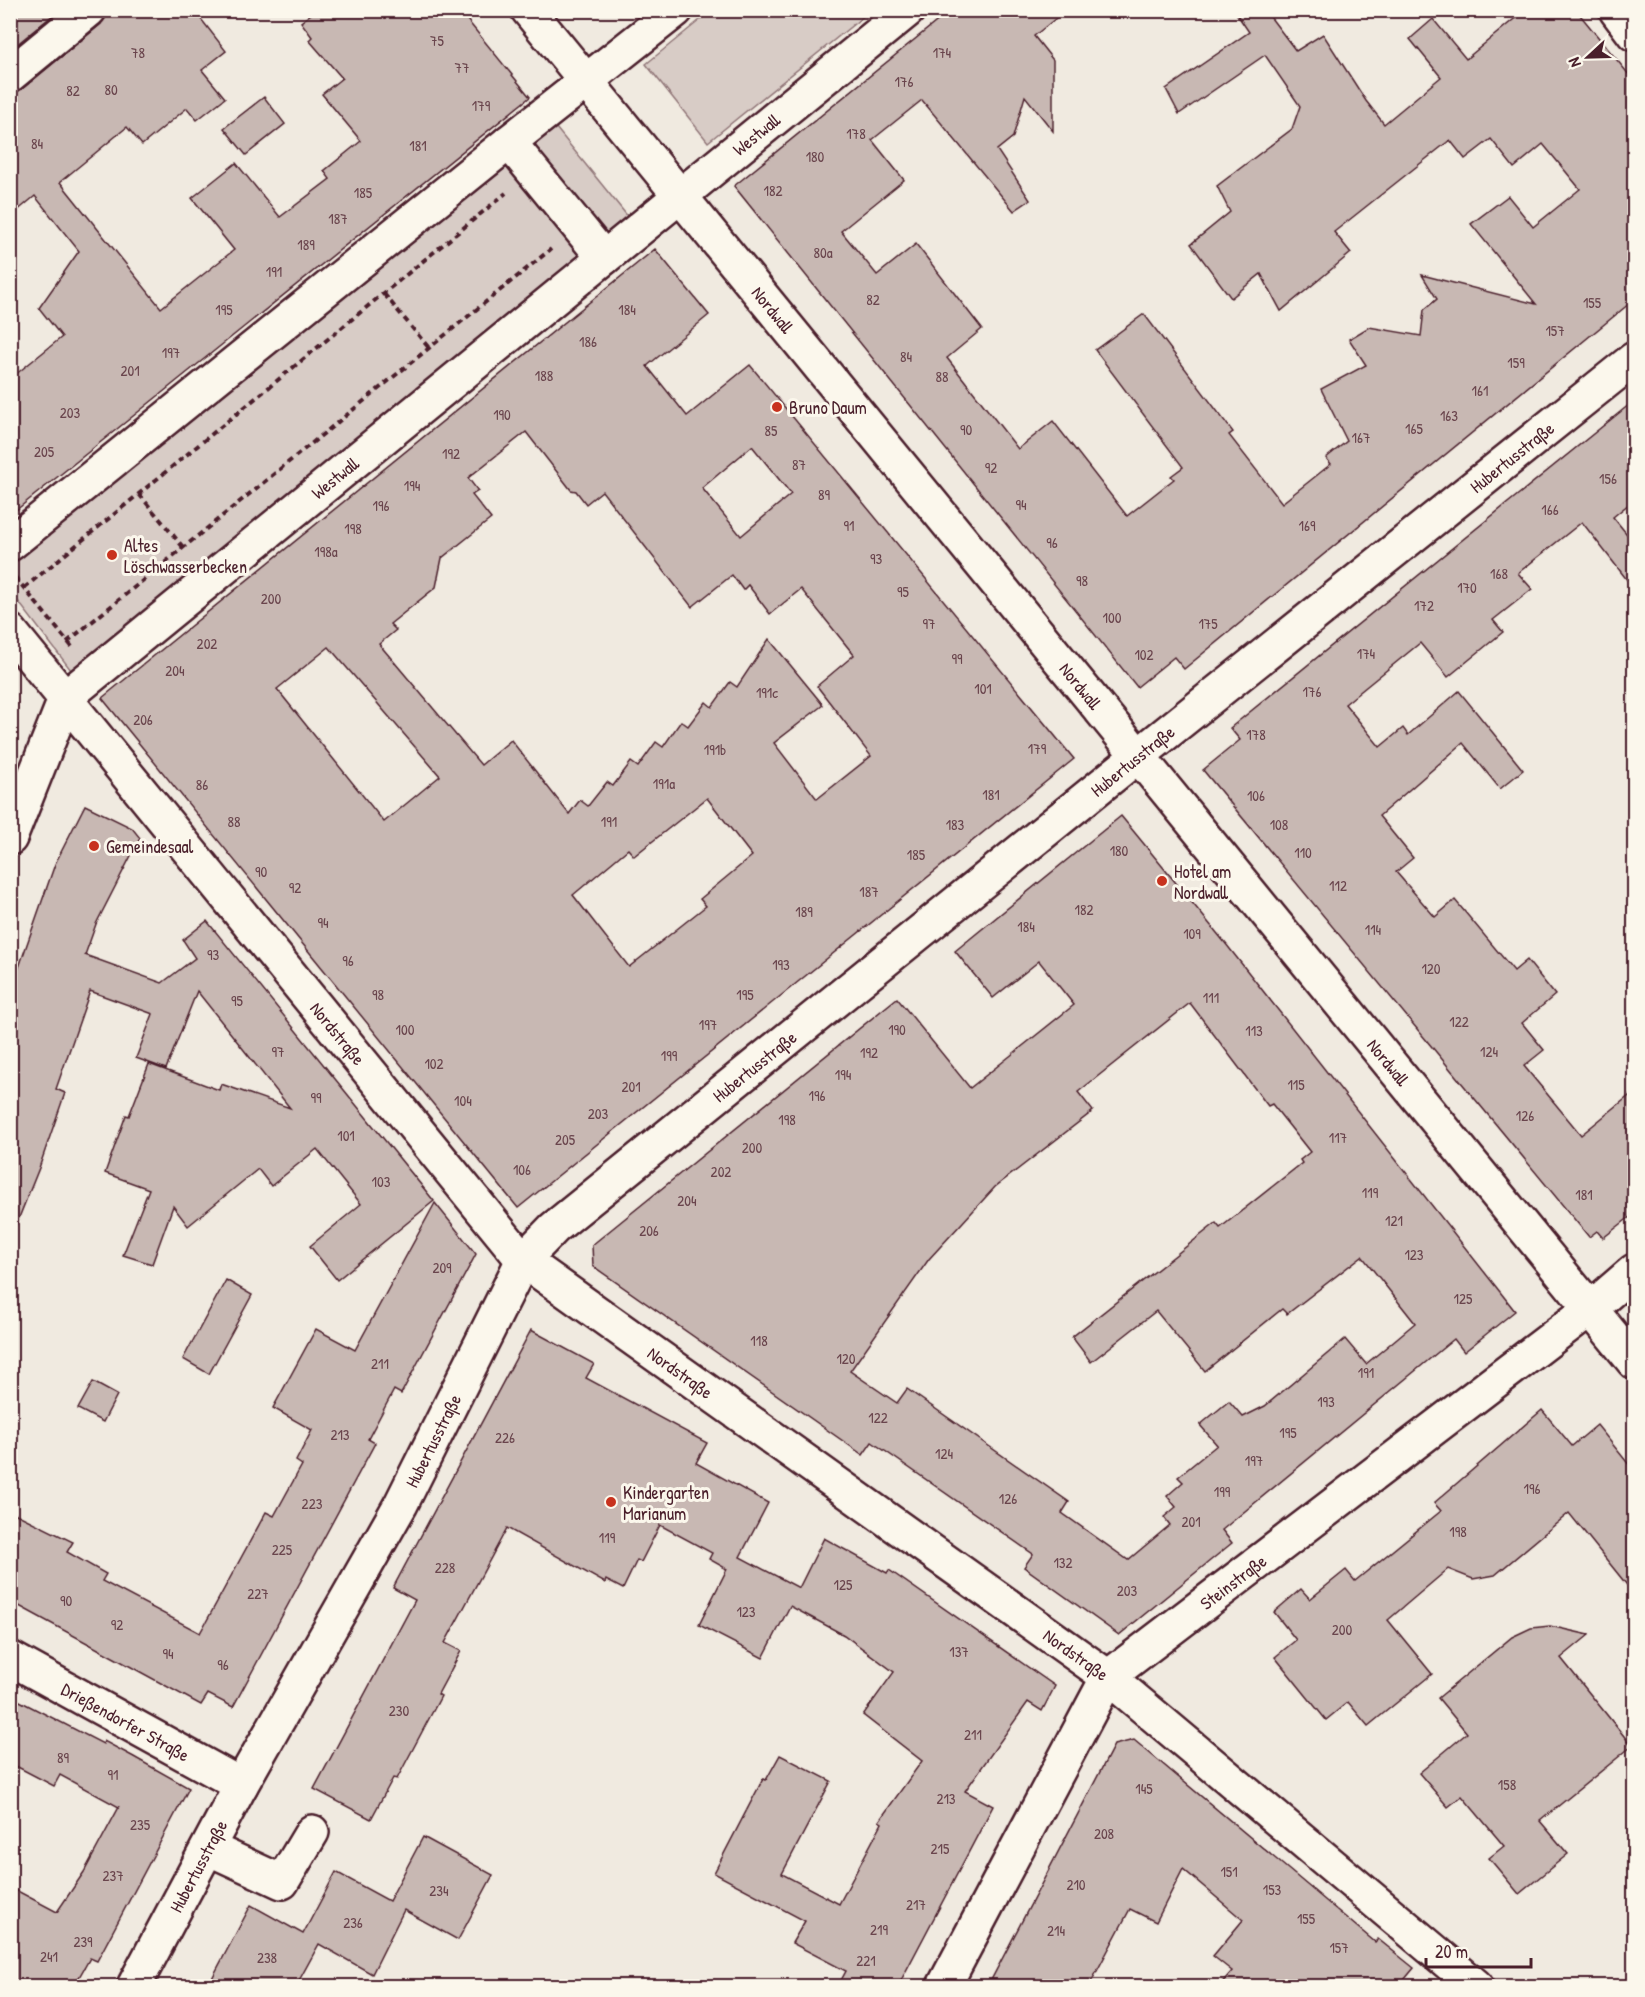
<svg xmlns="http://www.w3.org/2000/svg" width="1645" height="1997" viewBox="0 0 1645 1997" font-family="'Patrick Hand',sans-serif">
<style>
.green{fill:#d8ccc6;stroke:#917678;stroke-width:1.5}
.building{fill:#c8b8b3;stroke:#4a1f2b;stroke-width:1.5;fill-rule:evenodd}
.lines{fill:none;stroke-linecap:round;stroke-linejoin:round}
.minor-casing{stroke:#4a1f2b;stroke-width:38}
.path{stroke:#4a1f2b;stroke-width:4;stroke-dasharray:6 4.5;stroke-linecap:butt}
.minor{stroke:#fbf7ec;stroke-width:33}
.poi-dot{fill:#c8321e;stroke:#fbf7ec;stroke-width:2}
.labels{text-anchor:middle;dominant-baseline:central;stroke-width:6;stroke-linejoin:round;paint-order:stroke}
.number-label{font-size:15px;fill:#6a454d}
.street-label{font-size:18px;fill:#4a1f2b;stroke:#fbf7ec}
.poi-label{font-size:18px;fill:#4a1f2b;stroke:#fbf7ec;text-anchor:start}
</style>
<rect width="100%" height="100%" fill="#f0eae0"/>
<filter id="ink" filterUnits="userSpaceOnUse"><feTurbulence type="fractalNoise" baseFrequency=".0167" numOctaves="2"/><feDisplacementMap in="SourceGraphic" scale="12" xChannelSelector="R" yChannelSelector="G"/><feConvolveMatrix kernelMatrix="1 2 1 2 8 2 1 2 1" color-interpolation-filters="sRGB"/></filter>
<g filter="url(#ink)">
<g class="green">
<path d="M711,11V10L870,11L708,142L646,64Z"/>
<path d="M552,123L633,223L74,674L11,592V560Z"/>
</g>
<g class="building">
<path d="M10,10H59L10,50Z"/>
<path d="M107,10H194L226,51L202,70L225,98L197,120L187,108L142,145L127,127L60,182L161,308L234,250L192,198L236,163L280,217L330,179L324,171L361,141L322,94L342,78L309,40L312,37L301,22L316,10H459L530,97L10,515V379L62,337L39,308L79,251L35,196L10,217V93L22,89L101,24Z"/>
<path d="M951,10H1066L1034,36L1053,60V131L1025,96L1013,137L997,150L1030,200L1014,211L922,100L872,140L904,180L841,231L877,275L916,244L982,329L947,358L1018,449L1053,421L1127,516L1174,479L1171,476L1183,467L1095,350L1144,314L1233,432L1229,435L1282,503L1331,464L1326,458L1347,441L1321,389L1366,365L1349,339L1369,327L1421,336L1424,310L1437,299L1422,275L1536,304L1471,224L1508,196L1533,227L1580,189L1543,144L1514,168L1491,139L1465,159L1450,140L1334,232L1351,253L1281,311L1261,274L1231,298L1191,244L1230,212L1217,186L1292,129L1300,106L1265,55L1179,114L1166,89L1249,32L1234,10H1265L1296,51L1323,34L1366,101L1384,124L1441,77L1410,39L1433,19L1466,59L1525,10H1576L1635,82V299L1184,669L1174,657L1137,687L734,186Z"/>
<path d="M264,97L285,124L246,155L224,128Z"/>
<path d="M655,249L709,315L647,366L687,416L750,365L1074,759L518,1208L102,698ZM526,432L571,490L576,491L586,504L602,491L692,607L732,575L743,590L748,585L770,614L801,589L854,655L817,686L871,756L817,799L774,743L823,705L769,639L737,687L730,682L712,707L706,702L688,726L681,721L663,747L656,742L638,767L631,762L613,786L607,782L588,806L580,800L569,814L511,740L481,765L379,644L396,630L390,624L436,587L442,558L491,519L472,495L478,491L468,478ZM752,446L791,494L741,536L702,488ZM329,647L440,776L384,822L277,689ZM707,798L752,856L700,899L706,906L629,967L573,895L628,849L634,856Z"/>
<path d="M1635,400V499L1613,517L1635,544V590L1582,522L1518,573L1532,589L1493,620L1503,632L1448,677L1420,643L1345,704L1380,747L1403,728L1408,735L1459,691L1523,770L1500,789L1463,743L1379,816L1413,858L1396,872L1435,917L1455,900L1514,971L1527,960L1555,995L1522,1023L1544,1050L1524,1066L1581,1135L1635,1091V1213L1603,1238L1597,1231L1589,1237L1203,770L1240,740L1230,728Z"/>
<path d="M85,805L132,828L140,838L96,924L85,955L162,983L195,958L183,940L207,921L434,1201L337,1280L310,1246L361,1204L317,1149L271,1186L258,1169L188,1226L173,1206L152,1264L123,1255L149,1189L105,1173L126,1115L129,1116L149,1064L219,1090L221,1084L290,1108L197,991L166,1069L136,1058L153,1014L90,991L56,1089L65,1093L39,1168L14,1230L10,1229V993L55,864Z"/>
<path d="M1121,816L1226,944L1515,1311L1464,1352L1454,1339L1222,1530L1232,1543L1119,1635L1024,1567L1033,1554L872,1442L863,1455L593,1266L592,1245L897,998L970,1088L1074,1005L1039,961L993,998L955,951ZM1190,1003L1268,1106L1272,1104L1310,1152L1300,1160L1302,1163L1220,1228L1216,1223L1072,1337L1091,1362L1156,1311L1205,1371L1282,1309L1287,1314L1362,1256L1415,1323L1366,1364L1345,1339L1265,1406L1243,1417L1229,1401L1200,1425L1217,1445L1178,1477L1183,1482L1167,1496L1176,1507L1164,1517L1170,1525L1128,1560L1062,1513L1069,1502L907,1389L897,1403L850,1371L929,1259L995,1187L1093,1111L1078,1092Z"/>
<path d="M435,1203L476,1254L401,1394L394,1390L368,1439L375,1443L233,1707L208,1694L201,1705L10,1601V1511L73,1542L67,1552L106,1574L102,1581L200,1633L266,1512L274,1516L302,1465L296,1461L312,1430L273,1408L316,1329L355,1350Z"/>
<path d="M226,1280L252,1295L209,1374L183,1359Z"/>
<path d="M531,1330L594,1364L586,1378L707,1443L696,1463L768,1503L740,1557L799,1588L824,1538L887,1573L889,1570L1055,1686L1042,1711L1028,1702L965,1791L993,1806L898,1986H838L846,1971L792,1943L805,1921L714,1873L763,1779L766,1780L780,1755L831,1781L782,1874L839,1904L882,1823L879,1821L922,1761L863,1715L894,1672L844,1635L790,1606L763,1658L699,1625L727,1569L709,1559L712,1553L660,1525L641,1562L637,1560L623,1589L606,1580L605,1583L507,1528L445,1643L461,1651L438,1694L441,1696L397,1779L393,1778L371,1819L314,1789L415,1600L393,1588Z"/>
<path d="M93,1382L117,1395L103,1422L78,1409Z"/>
<path d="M1542,1410L1572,1446L1597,1425L1635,1472V1595L1569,1513L1495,1575L1473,1579L1448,1569L1388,1620L1432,1674L1368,1726L1348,1702L1326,1720L1275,1657L1296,1640L1274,1612L1301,1589L1310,1599L1346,1570L1355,1581L1441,1511L1434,1503Z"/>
<path d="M1550,1626L1589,1635L1561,1658L1632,1746L1540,1821L1568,1854L1519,1894L1489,1858L1504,1846L1462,1796L1448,1807L1419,1773L1467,1733L1438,1698L1512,1637L1531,1628Z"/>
<path d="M10,1696L103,1744L104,1741L132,1756L189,1788L97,1961L90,1958L74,1986H10V1887L57,1912L84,1872L119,1807L60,1775L54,1786L10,1763Z"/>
<path d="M1134,1740L1375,1942L1378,1939L1414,1968L1399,1986H1219L1232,1971L1213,1956L1243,1920L1183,1869L1156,1922L1130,1909L1089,1986H988L1114,1745Z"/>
<path d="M423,1837L493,1875L458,1940L404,1910L372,1974L319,1944L296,1986H208L251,1905L303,1934L336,1872L389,1901Z"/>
</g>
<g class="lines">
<g class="minor-casing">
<g id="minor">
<path id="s1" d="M528,10L1634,1362"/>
<path d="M1616,10L1634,34"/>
<path d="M10,75L89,10"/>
<path d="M509,142L676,10"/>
<path id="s2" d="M604,258L908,10"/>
<path d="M10,544L509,142L604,258L66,697L10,838"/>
<path id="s3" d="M10,631L523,1260L1108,1677L1476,1986"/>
<path id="s4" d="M10,1658L241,1785"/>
<path d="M208,1848L282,1882L312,1832"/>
<path id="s5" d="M134,1986L241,1785L401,1504L523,1260L554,1228L1139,755L1634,359"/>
<path id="s6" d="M944,1986L1108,1677L1590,1309L1634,1271"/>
</g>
</g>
<g class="path">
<path d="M384,294L429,348"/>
<path d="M139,494L183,547"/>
<path d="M15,577L73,648"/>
<path d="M24,588L506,193"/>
<path d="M67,642L551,249"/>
</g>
<use href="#minor" class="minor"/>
</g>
</g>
<g class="poi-dot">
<circle cx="777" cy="407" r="6"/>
<circle cx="112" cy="555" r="6"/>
<circle cx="94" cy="846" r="6"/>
<circle cx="1162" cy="881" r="6"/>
<circle cx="611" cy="1502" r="6"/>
</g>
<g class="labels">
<g class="number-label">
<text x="437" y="40">75</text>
<text x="138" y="52">78</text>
<text x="942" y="52">174</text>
<text x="462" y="67">77</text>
<text x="904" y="81">176</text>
<text x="111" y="89">80</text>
<text x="73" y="90">82</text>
<text x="481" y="105">179</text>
<text x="856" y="133">178</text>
<text x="37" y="143">84</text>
<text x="418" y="145">181</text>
<text x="815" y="156">180</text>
<text x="773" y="190">182</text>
<text x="363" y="192">185</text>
<text x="338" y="218">187</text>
<text x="306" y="244">189</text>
<text x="823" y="252">80a</text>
<text x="274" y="271">191</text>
<text x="873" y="299">82</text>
<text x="1592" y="302">155</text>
<text x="224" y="309">195</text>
<text x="627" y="309">184</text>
<text x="1555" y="330">157</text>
<text x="588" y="341">186</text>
<text x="171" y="352">197</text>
<text x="906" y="356">84</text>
<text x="1516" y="362">159</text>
<text x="130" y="370">201</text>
<text x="544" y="375">188</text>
<text x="942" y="376">88</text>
<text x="1480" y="390">161</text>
<text x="70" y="412">203</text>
<text x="502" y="414">190</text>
<text x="1449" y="415">163</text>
<text x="1414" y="428">165</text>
<text x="966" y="429">90</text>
<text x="771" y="430">85</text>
<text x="1361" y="437">167</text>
<text x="44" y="451">205</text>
<text x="451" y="453">192</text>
<text x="799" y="464">87</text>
<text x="991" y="467">92</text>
<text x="1608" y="478">156</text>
<text x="412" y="485">194</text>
<text x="824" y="494">89</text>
<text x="1021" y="504">94</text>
<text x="381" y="505">196</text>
<text x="1550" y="509">166</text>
<text x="849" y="525">91</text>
<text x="1307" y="525">169</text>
<text x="353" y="528">198</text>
<text x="1052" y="542">96</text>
<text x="326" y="551">198a</text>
<text x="876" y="558">93</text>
<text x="1499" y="573">168</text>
<text x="1082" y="580">98</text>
<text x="1467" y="587">170</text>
<text x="903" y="591">95</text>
<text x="271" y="598">200</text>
<text x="1424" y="605">172</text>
<text x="1112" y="617">100</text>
<text x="929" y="623">97</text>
<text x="1208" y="623">175</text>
<text x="207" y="643">202</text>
<text x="1366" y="653">174</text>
<text x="1144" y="654">102</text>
<text x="957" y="658">99</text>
<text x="175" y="670">204</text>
<text x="983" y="688">101</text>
<text x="1312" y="691">176</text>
<text x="767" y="692">191c</text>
<text x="143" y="719">206</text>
<text x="1256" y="734">178</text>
<text x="1037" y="748">179</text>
<text x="715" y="749">191b</text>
<text x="664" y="783">191a</text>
<text x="202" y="784">86</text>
<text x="991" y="794">181</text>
<text x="1256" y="795">106</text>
<text x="234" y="821">88</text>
<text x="609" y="821">191</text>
<text x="955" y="824">183</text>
<text x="1279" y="824">108</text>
<text x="1119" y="850">180</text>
<text x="1303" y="852">110</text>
<text x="916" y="854">185</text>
<text x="261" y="871">90</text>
<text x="1338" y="885">112</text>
<text x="295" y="887">92</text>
<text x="869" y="891">187</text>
<text x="1084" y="909">182</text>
<text x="804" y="911">189</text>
<text x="323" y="922">94</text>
<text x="1026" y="926">184</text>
<text x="1373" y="929">114</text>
<text x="1192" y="933">109</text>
<text x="213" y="954">93</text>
<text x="348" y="960">96</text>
<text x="781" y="964">193</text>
<text x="1431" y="968">120</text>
<text x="378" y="994">98</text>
<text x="745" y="994">195</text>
<text x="1211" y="997">111</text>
<text x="237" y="1000">95</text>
<text x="1459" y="1021">122</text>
<text x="708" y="1024">197</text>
<text x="405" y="1029">100</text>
<text x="897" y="1029">190</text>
<text x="1254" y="1030">113</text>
<text x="278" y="1051">97</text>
<text x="1489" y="1051">124</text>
<text x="869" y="1052">192</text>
<text x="669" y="1055">199</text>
<text x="434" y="1063">102</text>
<text x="843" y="1074">194</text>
<text x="1296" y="1084">115</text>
<text x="631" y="1086">201</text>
<text x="817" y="1095">196</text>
<text x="316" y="1097">99</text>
<text x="463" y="1100">104</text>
<text x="598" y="1113">203</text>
<text x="1525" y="1115">126</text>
<text x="787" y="1119">198</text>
<text x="346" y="1135">101</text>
<text x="1338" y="1137">117</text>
<text x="565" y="1139">205</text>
<text x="752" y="1147">200</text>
<text x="522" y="1169">106</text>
<text x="721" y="1171">202</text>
<text x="381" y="1181">103</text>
<text x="1370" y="1192">119</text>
<text x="1584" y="1194">181</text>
<text x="687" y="1200">204</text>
<text x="1394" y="1220">121</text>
<text x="649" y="1230">206</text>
<text x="1414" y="1254">123</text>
<text x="442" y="1267">209</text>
<text x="1463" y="1298">125</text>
<text x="759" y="1340">118</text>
<text x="846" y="1358">120</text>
<text x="380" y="1363">211</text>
<text x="1366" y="1372">191</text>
<text x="1326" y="1401">193</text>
<text x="878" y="1417">122</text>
<text x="1288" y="1432">195</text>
<text x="340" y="1434">213</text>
<text x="505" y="1437">226</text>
<text x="944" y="1453">124</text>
<text x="1254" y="1460">197</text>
<text x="1532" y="1488">196</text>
<text x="1222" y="1491">199</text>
<text x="1008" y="1498">126</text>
<text x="312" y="1503">223</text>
<text x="1191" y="1521">201</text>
<text x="1458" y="1531">198</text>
<text x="607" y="1537">119</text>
<text x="282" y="1549">225</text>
<text x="1063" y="1562">132</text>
<text x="445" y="1567">228</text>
<text x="843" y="1584">125</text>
<text x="1127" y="1590">203</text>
<text x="258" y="1593">227</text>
<text x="66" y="1600">90</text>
<text x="746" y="1611">123</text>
<text x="117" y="1624">92</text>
<text x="1342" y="1629">200</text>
<text x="959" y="1651">137</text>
<text x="168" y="1653">94</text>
<text x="223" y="1664">96</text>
<text x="399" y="1710">230</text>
<text x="973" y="1734">211</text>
<text x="63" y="1757">89</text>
<text x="113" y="1774">91</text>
<text x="1507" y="1784">158</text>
<text x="1144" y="1788">145</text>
<text x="946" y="1798">213</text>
<text x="140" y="1824">235</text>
<text x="1104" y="1833">208</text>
<text x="940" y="1848">215</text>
<text x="1229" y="1871">151</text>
<text x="113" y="1875">237</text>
<text x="1076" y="1884">210</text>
<text x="1272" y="1889">153</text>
<text x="439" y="1890">234</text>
<text x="916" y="1904">217</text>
<text x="1306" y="1918">155</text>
<text x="353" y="1922">236</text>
<text x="879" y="1929">219</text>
<text x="1056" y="1930">214</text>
<text x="83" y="1941">239</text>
<text x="1339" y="1947">157</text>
<text x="49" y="1956">241</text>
<text x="267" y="1957">238</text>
<text x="866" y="1960">221</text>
</g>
<g class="street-label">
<text stroke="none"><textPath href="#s2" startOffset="196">Westwall</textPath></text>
<text stroke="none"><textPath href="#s1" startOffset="387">Nordwall</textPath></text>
<text stroke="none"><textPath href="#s5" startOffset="2098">Hubertusstraße</textPath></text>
<text transform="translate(335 478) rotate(-39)">Westwall</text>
<text stroke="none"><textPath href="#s1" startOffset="873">Nordwall</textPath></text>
<text stroke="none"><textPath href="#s5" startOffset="1612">Hubertusstraße</textPath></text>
<text stroke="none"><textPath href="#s3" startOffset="519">Nordstraße</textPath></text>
<text stroke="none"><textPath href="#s1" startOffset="1359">Nordwall</textPath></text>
<text stroke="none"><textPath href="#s5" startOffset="1126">Hubertusstraße</textPath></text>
<text stroke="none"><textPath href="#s3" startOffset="1005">Nordstraße</textPath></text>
<text stroke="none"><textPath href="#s5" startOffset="622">Hubertusstraße</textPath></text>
<text stroke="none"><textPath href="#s6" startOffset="507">Steinstraße</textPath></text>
<text stroke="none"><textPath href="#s3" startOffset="1491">Nordstraße</textPath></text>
<text stroke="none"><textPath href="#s4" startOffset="132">Drießendorfer Straße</textPath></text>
<text stroke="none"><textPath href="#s5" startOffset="136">Hubertusstraße</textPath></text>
</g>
<g class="poi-label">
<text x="789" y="407">Bruno Daum</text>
<text x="124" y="545">Altes<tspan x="124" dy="21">Löschwasserbecken</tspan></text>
<text x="106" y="846">Gemeindesaal</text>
<text x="1174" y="871">Hotel am<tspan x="1174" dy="21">Nordwall</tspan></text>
<text x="623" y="1492">Kindergarten<tspan x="623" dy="21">Marianum</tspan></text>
</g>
</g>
<rect width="1645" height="1997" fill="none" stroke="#fbf7ec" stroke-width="36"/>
<rect x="18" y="18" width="1609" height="1961" fill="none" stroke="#4a1f2b" stroke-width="2" filter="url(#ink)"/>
<g transform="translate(1588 57) rotate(248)" stroke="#fbf7ec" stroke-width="4.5" paint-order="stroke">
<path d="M0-4.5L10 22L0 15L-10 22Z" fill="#4a1f2b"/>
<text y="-9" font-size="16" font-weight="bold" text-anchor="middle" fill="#4a1f2b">N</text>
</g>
<path d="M1426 1958v9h105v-9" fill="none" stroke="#4a1f2b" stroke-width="3"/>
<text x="1435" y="1958" font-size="18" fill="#4a1f2b" stroke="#fbf7ec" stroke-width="4.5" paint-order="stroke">20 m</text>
</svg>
